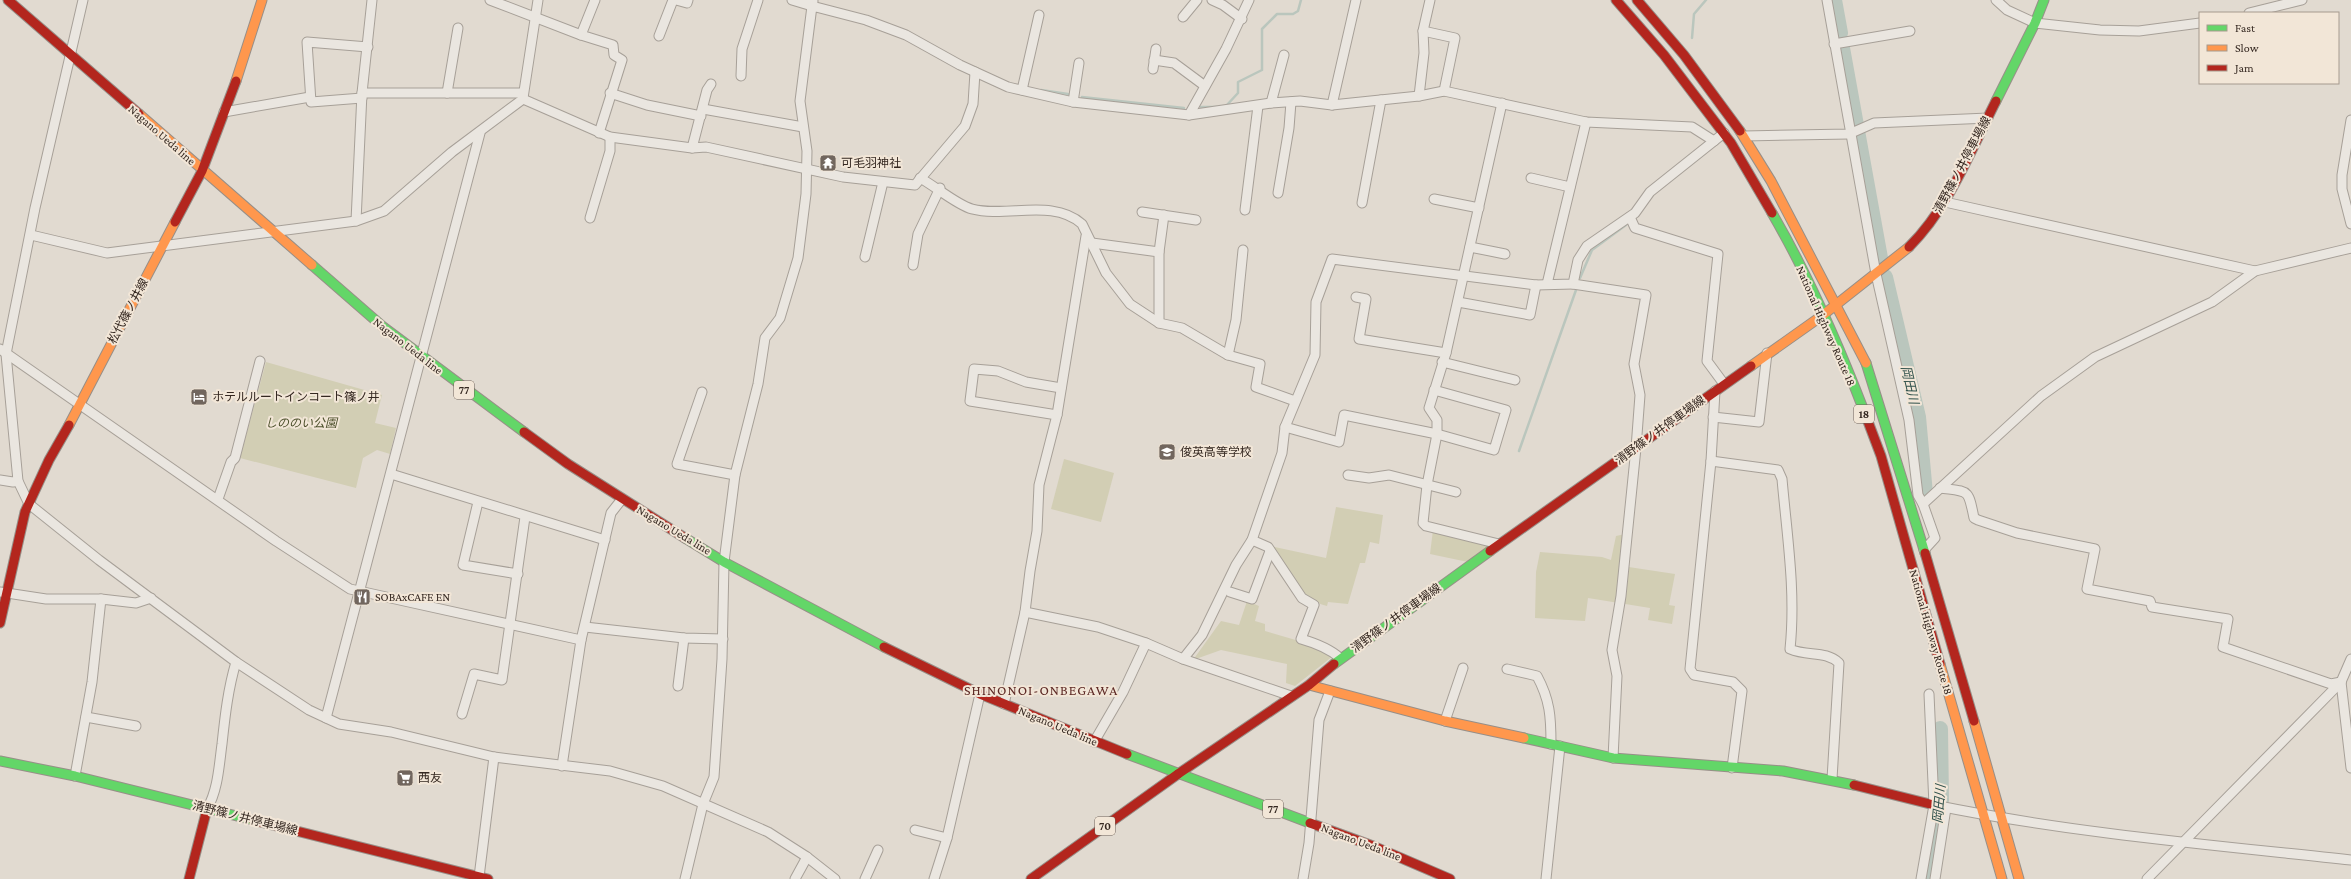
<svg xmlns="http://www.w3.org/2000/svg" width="2351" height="879" viewBox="0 0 2351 879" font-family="'Crimson Pro','Noto Sans JP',serif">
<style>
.green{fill:#d2ceb4}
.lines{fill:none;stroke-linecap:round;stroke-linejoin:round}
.stream{stroke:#bac6bd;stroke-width:2.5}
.river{stroke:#bac6bd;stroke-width:16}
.street-casing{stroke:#a7a098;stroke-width:11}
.fast-casing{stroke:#978f88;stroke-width:11}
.slow-casing{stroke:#978f88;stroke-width:11}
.jam-casing{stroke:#978f88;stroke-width:11}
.street{stroke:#eae6e0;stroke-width:9}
.fast{stroke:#63d668;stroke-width:9}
.slow{stroke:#ff974d;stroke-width:9}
.jam{stroke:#b3261e;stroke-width:9}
.labels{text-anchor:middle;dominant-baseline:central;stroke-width:4;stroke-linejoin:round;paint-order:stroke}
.shield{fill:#f2e6d7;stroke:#6e6158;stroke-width:1}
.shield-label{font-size:11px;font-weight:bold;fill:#352821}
.street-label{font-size:12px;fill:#352821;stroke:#f2e6d7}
.poi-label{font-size:12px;fill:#352821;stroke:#f2e6d7;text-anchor:start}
.park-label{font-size:12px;font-style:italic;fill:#4b4f2a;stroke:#f2e6d7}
.water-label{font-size:13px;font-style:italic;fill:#32534d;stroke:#f2e6d7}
.quarter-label{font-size:14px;letter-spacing:1px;fill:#5d2925;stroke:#f2e6d7}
</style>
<rect width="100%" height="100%" fill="#e1dad0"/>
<g class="green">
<path d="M266,362L382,395L375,423L396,428L390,454L377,450L363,458L356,488L240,458Z"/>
<path d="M1064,459L1114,473L1101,522L1051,509Z"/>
<path d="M1336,507L1383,515L1379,544L1370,542L1365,563H1360L1348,604L1328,602L1327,606C1299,600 1285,568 1270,546L1326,558Z"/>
<path d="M1433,530L1490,545L1468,562L1430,554Z"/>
<path d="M1625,534L1622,566L1675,574L1669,605L1675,606L1672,624L1648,620L1650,608L1588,598L1585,621L1535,618L1536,572L1540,552L1602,557L1611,560L1616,536Z"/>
<path d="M1247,601L1259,606L1255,621L1265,624V631L1299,641L1333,656L1295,686L1286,683L1287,664L1221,650L1193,660L1221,621L1239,625Z"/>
</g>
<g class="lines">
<g class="stream">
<path d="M1692,38L1694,14L1706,0"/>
<path d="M1041,90L1068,94"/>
<path d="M1082,97L1184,108"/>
<path d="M1226,106L1238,93V82L1262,70V29L1277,14H1293L1298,11L1301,0"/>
<path d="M1201,107H1217"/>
<path d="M1580,278L1592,250L1626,225"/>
<path d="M1519,451L1576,290"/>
</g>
<g class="river">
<path d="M1834,0L1840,33"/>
<path d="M1842,48L1880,258"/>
<path d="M1885,277L1918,417L1925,494"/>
<path d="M1928,879L1941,800L1940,729"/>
</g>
<g class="street-casing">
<g id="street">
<path d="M83,0L35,208L6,354L18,481L29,504L99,560L236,662L309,710L339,724L391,732L494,757L610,771L663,786L768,832L807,857L835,879"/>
<path d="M490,0L581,35"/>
<path d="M595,0L581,35L613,45L614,55L622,60L599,133"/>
<path d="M676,0L687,3L688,0"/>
<path d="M792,0L812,6L813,1"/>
<path d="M1212,0L1223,5L1242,19"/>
<path d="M1827,0L1876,274L1909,420L1918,495L1923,504L1935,538L1924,550"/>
<path d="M1996,0L2007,10L2035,23L2100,30L2139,31L2200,23"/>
<path d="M2249,13L2302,0"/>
<path d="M1183,17L1197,0"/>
<path d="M1423,31L1455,38L1444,91"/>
<path d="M659,36L673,0"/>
<path d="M1834,44L1910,31"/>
<path d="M1154,60L1174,63L1205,86"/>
<path d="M1153,69L1156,49"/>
<path d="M741,76L742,49L758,0"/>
<path d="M1022,90L1039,15"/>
<path d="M362,93H523"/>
<path d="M447,93L458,28"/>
<path d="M610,93L647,105L701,116"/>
<path d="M1419,96L1424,53L1423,31L1430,0"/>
<path d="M362,98L311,102L307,42L368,47"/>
<path d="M523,98L538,0"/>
<path d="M523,99L610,137L692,148L706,147L843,177L915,185L965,126L973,104L975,72"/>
<path d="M1073,102L1079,63"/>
<path d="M1271,103L1284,55"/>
<path d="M1332,105L1356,0"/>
<path d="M703,109L803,127"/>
<path d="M224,112L310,97"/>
<path d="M1189,115L1226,49L1249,0"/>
<path d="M2351,120L2342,175V189L2351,224"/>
<path d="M1744,136L1849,134L1874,123L1988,118"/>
<path d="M692,148L707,90L711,84"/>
<path d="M920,178C935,186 957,205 972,209C1007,218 1053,198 1082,224L1106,273L1130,304L1159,323L1182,328L1228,355L1260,364L1256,387L1295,401"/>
<path d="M1531,178L1570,187"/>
<path d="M1278,193L1289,128L1291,102"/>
<path d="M1434,199L1479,208"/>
<path d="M1945,202L2255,271"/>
<path d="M1362,203L1381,100"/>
<path d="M1245,210L1258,106"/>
<path d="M1142,212L1196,220"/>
<path d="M1630,217L1635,228L1718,254L1707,361L1724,384"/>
<path d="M590,218L610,151V137"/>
<path d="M356,221L362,93L372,0"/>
<path d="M31,235L107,253L356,221L384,211L452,152L523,99"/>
<path d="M1092,243L1159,252V323"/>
<path d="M1470,247L1505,254"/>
<path d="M1159,252L1164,215"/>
<path d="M865,257L883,182"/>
<path d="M913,265L918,234L940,188"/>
<path d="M1547,284L1586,122"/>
<path d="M1573,284L1646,295L1634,364L1640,395L1636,448L1621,596L1612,650L1617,676L1613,758"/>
<path d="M1356,297L1366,299L1359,339L1446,353"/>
<path d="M1458,302L1530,315L1536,285"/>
<path d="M0,349L276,541L350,589L581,640"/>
<path d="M1228,355L1236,320L1243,250"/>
<path d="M1442,362L1515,380"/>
<path d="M1715,391L1711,461L1690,669L1694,675L1733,682L1742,691L1732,768"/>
<path d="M702,392L677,464L735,475"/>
<path d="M1057,415L970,401L974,369L998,371L1026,382L1061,388"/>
<path d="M1713,417L1759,422L1767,353"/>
<path d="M1285,427L1339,442L1344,415L1437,434L1494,450L1506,410L1434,390"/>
<path d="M1711,461L1778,470L1782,479C1787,536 1796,592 1790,649C1808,657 1825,650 1839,663L1832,779"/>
<path d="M391,474L605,540"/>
<path d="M1348,475L1369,478L1389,475L1456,492"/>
<path d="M0,480L13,482L18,481"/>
<path d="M1940,488C1969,492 1968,488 1974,518L1978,520L2017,533L2095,549L2087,589L2150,601L2152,607L2228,619L2223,647L2331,684L2341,682"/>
<path d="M218,499L231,462L235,458L260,361"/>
<path d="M478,502L463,565L518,574"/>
<path d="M1923,504L2041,396L2095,357L2212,302L2255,271L2351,248"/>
<path d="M1252,540L1268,547L1302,598L1314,605L1301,639C1315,643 1329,648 1340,658"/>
<path d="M1499,544L1426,526L1423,523L1427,485L1437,434V420L1429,408L1446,353L1502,103"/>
<path d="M0,592L46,599H101"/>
<path d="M1230,592L1252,599L1270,551"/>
<path d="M1025,612L1098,627L1146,643L1183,659L1291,696"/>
<path d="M585,627L684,638L723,639"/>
<path d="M1183,659L1202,635L1236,565L1252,540L1282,453L1285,427L1315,355L1316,302L1332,259L1536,285L1573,284L1578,260L1587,246L1635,213L1650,192L1714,141"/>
<path d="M1507,669L1537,676C1550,700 1551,717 1551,744"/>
<path d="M2341,682L2351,768"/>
<path d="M678,686L684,638"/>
<path d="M1004,704L1025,612L1030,571L1037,531L1039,485L1057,415L1086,236"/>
<path d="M462,714L474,674L502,680L525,517"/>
<path d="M86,717L136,726"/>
<path d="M326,718L480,133"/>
<path d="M1445,721L1463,668"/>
<path d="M1094,742L1123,692L1146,643"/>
<path d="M562,766L581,640L611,513L622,499"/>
<path d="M75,776L92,682L101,599L136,603L151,598"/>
<path d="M1934,805C2071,833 2212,845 2351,860"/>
<path d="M207,809C218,790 219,766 222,744C225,716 228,689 236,662"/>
<path d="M915,830L947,838"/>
<path d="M479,877L494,757"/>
<path d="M685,879L703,804L714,777L722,659L724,562L735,475L758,384L765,338L780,318L798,258L806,194L807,151L800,101L812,6L866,20L906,35L960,65L1008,87L1073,102L1189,115L1271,103L1300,101L1332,105L1419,96L1444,91L1586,122L1692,127L1714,141L1724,133"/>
<path d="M795,879L807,857"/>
<path d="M865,879L878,850"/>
<path d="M934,879L947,838L980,694"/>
<path d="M1303,879L1309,843L1319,720L1330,691"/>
<path d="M1546,879L1560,746"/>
<path d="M1921,879L1934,805L1929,694"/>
<path d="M1935,879L1946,808"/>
<path d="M2147,879L2341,682L2351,659"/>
</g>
</g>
<g class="fast-casing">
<g id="fast">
<path d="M1996,101L2035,23L2044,0"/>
<path d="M1772,213C1807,273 1839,346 1864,411"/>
<path d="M312,265L382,326L524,432"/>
<path d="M1866,363L1925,553"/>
<path d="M685,538L724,562L884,647"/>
<path d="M1334,664L1490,551"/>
<path d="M1524,738L1613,758L1783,771L1854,785"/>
<path d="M1127,754L1310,823"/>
<path d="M0,761L75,776L253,820"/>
</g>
</g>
<g class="slow-casing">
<g id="slow">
<path d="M236,81L262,0"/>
<path d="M139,114L312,265"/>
<path d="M1740,131L1771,181L1866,363"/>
<path d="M1751,366L1823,315L1909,247"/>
<path d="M69,425L175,222"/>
<path d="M1940,664L2002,879"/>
<path d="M1309,685L1445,721L1524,738"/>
<path d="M1974,721L2019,879"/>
</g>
</g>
<g class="jam-casing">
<g id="jam">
<path d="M8,0L139,114"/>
<path d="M1616,0L1664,55L1731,143L1772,213"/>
<path d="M1637,0L1684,55L1740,131"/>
<path d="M175,222L202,171L236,81"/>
<path d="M1909,247C1949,207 1970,152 1996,101"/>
<path d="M1864,411L1881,456L1940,664"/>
<path d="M524,432L568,464L685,538"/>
<path d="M1490,551L1751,366"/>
<path d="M1925,553L1974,721"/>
<path d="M0,623L25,512L49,460L69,425"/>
<path d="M884,647L980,694L1127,754"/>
<path d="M1178,774L1309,685L1334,664"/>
<path d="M1854,785L1934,805"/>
<path d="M253,820L488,879"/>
<path d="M1310,823L1373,846L1450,879"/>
<path d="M189,879L207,809"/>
<path d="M1031,879L1178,774"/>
</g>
</g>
<use href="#street" class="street"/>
<use href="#fast" class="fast"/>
<use href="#slow" class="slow"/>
<use href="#jam" class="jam"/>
</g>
<defs>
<g id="temple-square" transform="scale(0.9)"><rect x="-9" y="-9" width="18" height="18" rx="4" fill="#71665e" stroke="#f2e6d7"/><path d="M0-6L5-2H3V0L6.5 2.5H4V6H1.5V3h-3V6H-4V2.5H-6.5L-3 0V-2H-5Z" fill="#fff"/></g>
<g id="hotel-square" transform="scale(0.9)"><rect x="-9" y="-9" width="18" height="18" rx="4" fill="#71665e" stroke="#f2e6d7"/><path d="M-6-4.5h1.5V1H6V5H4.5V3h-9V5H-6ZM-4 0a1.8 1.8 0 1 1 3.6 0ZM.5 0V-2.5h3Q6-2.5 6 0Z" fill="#fff"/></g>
<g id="school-square" transform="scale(0.9)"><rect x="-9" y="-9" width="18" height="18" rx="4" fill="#71665e" stroke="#f2e6d7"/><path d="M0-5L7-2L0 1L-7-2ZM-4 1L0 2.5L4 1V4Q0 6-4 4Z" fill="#fff"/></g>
<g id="restaurant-square" transform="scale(0.9)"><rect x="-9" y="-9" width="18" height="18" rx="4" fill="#71665e" stroke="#f2e6d7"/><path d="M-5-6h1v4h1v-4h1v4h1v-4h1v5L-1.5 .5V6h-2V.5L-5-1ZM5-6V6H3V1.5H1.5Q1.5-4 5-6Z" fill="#fff"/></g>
<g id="supermarket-square" transform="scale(0.9)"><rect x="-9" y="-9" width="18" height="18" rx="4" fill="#71665e" stroke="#f2e6d7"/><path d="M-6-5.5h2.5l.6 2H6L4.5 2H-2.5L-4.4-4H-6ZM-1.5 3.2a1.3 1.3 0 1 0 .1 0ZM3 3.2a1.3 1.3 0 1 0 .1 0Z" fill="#fff"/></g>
</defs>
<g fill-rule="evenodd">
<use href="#temple-square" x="828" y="163"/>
<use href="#hotel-square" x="199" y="397"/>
<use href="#school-square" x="1167" y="452"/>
<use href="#restaurant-square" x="362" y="597"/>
<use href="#supermarket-square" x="405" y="778"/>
</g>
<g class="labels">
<g class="shield">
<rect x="454" y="381" width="20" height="18" rx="3"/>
<rect x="1854" y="405" width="20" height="18" rx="3"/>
<rect x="1263" y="800" width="20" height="18" rx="3"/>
<rect x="1095" y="817" width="20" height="18" rx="3"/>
</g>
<g class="shield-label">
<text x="464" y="390">77</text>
<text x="1864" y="414">18</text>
<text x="1273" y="809">77</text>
<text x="1105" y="826">70</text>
</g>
<g class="street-label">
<text transform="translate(162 135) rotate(41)">Nagano Ueda line</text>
<text transform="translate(1962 165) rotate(-62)">清野篠ノ井停車場線</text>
<text transform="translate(128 311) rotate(-62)">松代篠ノ井線</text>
<text transform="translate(1826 326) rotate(66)">National Highway Route 18</text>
<text transform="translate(408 346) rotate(38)">Nagano Ueda line</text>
<text transform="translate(1660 430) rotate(-36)">清野篠ノ井停車場線</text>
<text transform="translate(674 530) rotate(31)">Nagano Ueda line</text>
<text transform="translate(1396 618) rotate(-36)">清野篠ノ井停車場線</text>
<text transform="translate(1931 632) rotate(74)">National Highway Route 18</text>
<text transform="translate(1058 726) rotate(23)">Nagano Ueda line</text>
<text transform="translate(245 818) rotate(14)">清野篠ノ井停車場線</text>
<text transform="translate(1361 842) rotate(21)">Nagano Ueda line</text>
</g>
<g class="poi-label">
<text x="841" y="163">可毛羽神社</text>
<text x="212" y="397">ホテルルートインコート篠ノ井</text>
<text x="1180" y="452">俊英高等学校</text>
<text x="375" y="597">SOBAxCAFE EN</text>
<text x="418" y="778">西友</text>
</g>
<g class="park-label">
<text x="301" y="423">しののい公園</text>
</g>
<g class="water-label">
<text transform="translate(1910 385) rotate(77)">岡田川</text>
<text transform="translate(1939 804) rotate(-85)">岡田川</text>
</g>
<g class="quarter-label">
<text x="1041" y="690">SHINONOI-ONBEGAWA</text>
</g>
</g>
<rect x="2199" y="12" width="140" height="72" fill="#f2e6d7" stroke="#a69a8e"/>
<rect x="2207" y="25" width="20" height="6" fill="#63d668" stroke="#a69a8e"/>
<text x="2235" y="32" font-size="12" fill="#352821">Fast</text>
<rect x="2207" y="45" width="20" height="6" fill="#ff974d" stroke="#a69a8e"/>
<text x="2235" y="52" font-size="12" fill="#352821">Slow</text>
<rect x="2207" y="65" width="20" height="6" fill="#b3261e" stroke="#a69a8e"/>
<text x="2235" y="72" font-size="12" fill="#352821">Jam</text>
</svg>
